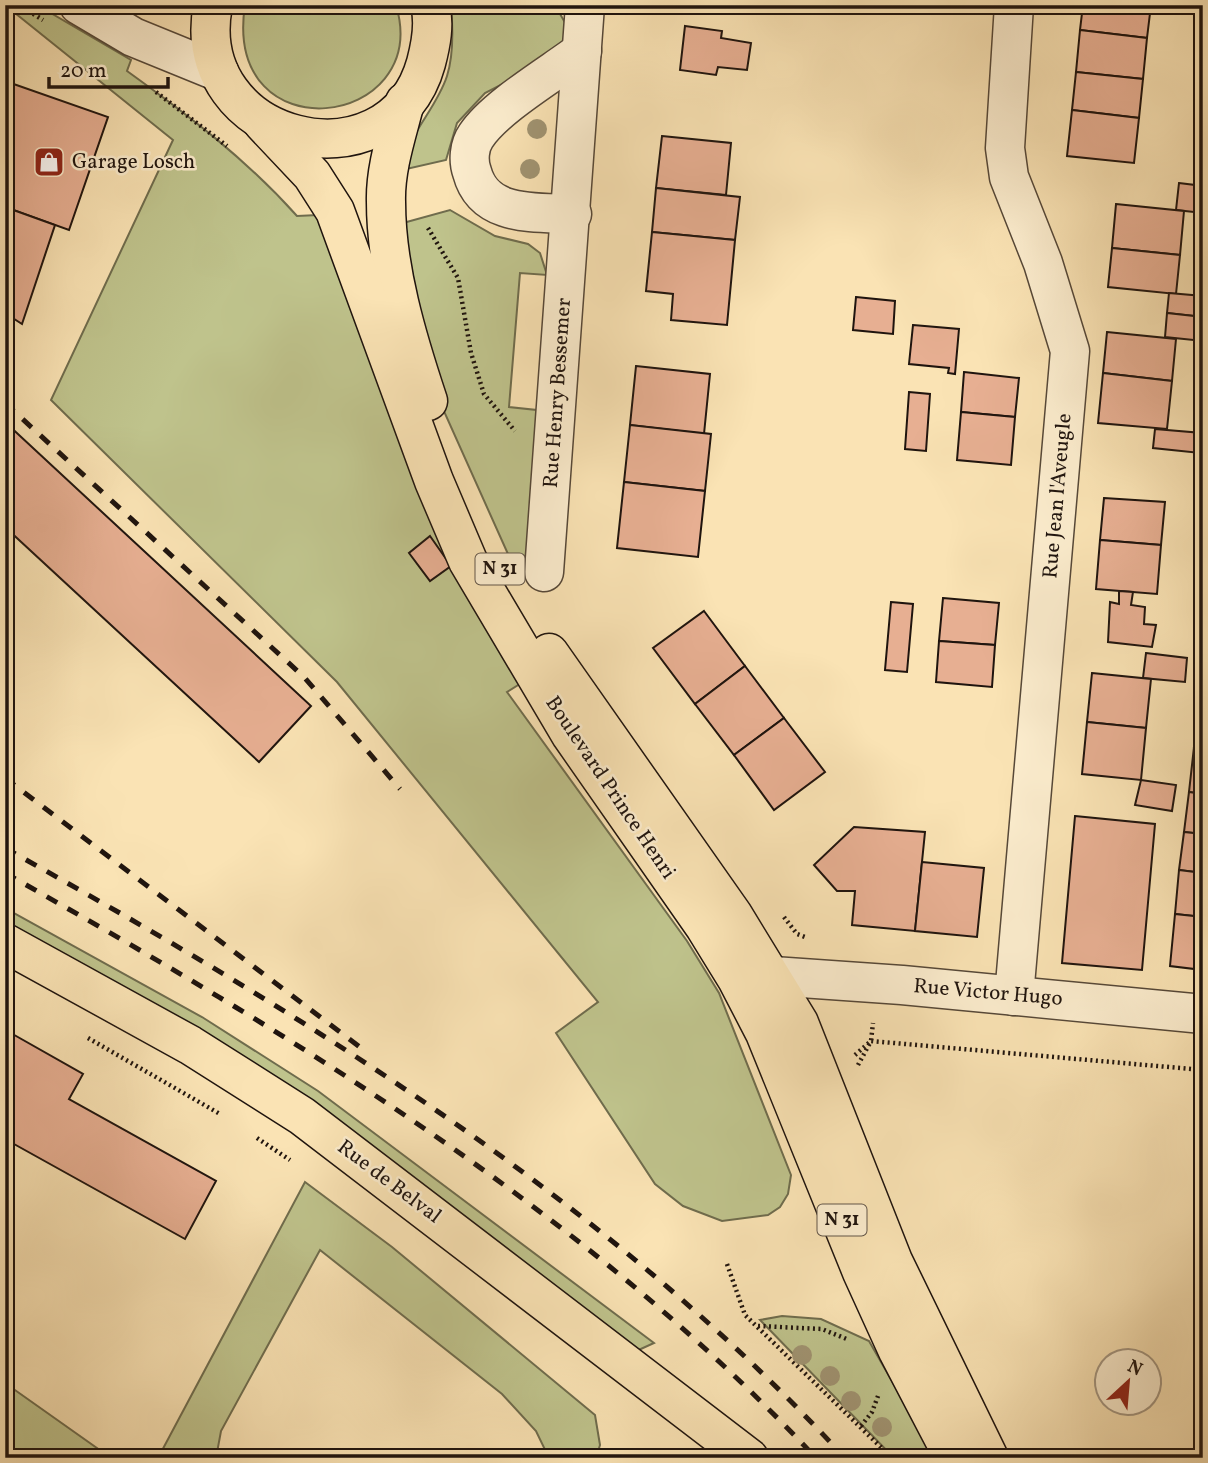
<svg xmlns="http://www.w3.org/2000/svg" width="1208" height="1463" viewBox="0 0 1208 1463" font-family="Vollkorn,serif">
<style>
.green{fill:#bfc38c;stroke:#6f6c4d;stroke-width:2}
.building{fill:#e7af92;stroke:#1f140e;stroke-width:2}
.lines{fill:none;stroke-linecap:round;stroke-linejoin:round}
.minor-casing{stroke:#564838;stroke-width:41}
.major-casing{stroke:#1f140e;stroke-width:41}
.path{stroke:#1f140e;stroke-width:4.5;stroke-dasharray:2 3.5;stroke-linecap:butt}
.minor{stroke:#fcedce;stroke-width:38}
.major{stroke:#fae3b4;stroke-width:38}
.rail{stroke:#1f140e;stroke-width:5;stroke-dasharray:12 12;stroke-linecap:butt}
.tree{fill:#a09371}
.labels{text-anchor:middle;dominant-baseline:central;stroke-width:5;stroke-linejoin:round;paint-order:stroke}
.shield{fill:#fcedce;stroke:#615548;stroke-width:2}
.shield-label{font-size:19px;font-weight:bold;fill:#1f140e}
.poi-label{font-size:21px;fill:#1f140e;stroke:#fcedce;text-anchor:start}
.street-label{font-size:21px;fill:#1f140e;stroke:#fcedce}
</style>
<rect width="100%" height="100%" fill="#fae3b4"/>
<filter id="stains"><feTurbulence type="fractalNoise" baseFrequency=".00286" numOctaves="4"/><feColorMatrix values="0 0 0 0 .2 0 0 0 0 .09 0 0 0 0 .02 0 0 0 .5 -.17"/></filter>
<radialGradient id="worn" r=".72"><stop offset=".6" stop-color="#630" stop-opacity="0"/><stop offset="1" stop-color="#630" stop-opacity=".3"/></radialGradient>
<g class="green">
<path d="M5,5H37L131,60L127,71C188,115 246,159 297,216L318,215L534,675L507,692L687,941L719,993L791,1175L788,1194L780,1207L768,1215L722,1221L683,1206L655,1184L556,1033L598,1002L337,682L51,400L173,140Z"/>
<path d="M245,5H396C433,129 222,156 245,5Z"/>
<path d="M451,5L556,7L578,45L485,93L457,123L446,160L402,170C407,134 436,110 447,76C454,54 453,28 451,5Z"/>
<path d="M450,210L495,236L528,244L540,253L547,275L520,273L509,407L546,411L533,551L512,563L434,389L403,223Z"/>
<path d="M5,908L202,1017L318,1091L654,1343L621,1358L302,1116L5,943Z"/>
<path d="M305,1182L392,1247L595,1415L600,1445L596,1458H549L536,1431L502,1394L320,1250L221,1431L216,1458H158Z"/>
<path d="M782,1316L821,1319L869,1341L936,1458H894L760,1320Z"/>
<path d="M5,1383L111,1458H5Z"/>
</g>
<g class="building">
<path d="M1083,5H1151L1147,38L1080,30Z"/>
<path d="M685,26L722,31L721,38L751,43L747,70L718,67L716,75L680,70Z"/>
<path d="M1080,30L1147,38L1143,79L1076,72Z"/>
<path d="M1076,72L1143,79L1139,118L1072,110Z"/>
<path d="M5,81L108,117L69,230L5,207Z"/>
<path d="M1072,110L1139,118L1134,163L1067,156Z"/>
<path d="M662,136L731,143L726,195L656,188Z"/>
<path d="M1179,183L1203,186V213L1176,210Z"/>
<path d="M656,188L740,197L735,240L652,232Z"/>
<path d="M1116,204L1184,211L1180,255L1112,248Z"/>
<path d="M5,207L55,225L22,324L5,313Z"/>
<path d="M652,232L735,240L727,325L671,320L673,294L646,291Z"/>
<path d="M1112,248L1180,255L1176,294L1108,287Z"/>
<path d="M1169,293L1203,296V317L1167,313Z"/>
<path d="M856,297L895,301L893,334L853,330Z"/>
<path d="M1167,313L1203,317V341L1165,337Z"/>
<path d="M913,325L959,329L955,374L948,373L949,368L909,364Z"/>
<path d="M1107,332L1176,339L1172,381L1103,373Z"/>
<path d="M636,366L710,374L704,434L630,425Z"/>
<path d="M964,372L1019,378L1015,417L961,412Z"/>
<path d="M1103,373L1172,381L1167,429L1098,423Z"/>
<path d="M909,392L930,394L926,451L905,449Z"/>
<path d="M961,412L1015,417L1011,465L957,460Z"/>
<path d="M5,422L311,706L259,762L5,527Z"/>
<path d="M630,425L711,434L705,491L624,482Z"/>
<path d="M1155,429L1202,433L1200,453L1153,448Z"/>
<path d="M624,482L705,491L698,557L617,548Z"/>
<path d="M1104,498L1165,502L1161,545L1100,540Z"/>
<path d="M430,536L451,566L430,581L409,553Z"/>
<path d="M1100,540L1161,545L1157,594L1096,589Z"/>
<path d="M1119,591L1133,592L1131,605L1145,607L1144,624L1156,625L1152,647L1108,642L1110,602L1119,604Z"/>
<path d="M943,598L999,603L995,645L939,641Z"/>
<path d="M891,602L913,604L907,672L885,670Z"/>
<path d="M704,611L745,666L695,704L653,648Z"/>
<path d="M939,641L995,645L992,687L936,682Z"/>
<path d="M1146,653L1187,658L1185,682L1143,678Z"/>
<path d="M745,666L784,718L734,755L695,704Z"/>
<path d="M1203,668V707L1199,706Z"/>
<path d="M1092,673L1151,679L1146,728L1087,722Z"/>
<path d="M1199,706L1203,707V748L1194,747Z"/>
<path d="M784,718L825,772L774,810L734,755Z"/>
<path d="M1087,722L1146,728L1141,780L1082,774Z"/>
<path d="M1194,747L1203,748V794L1189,792Z"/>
<path d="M1141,780L1176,785L1172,811L1135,805Z"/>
<path d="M1189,792L1203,794V834L1184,832Z"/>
<path d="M1075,816L1155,824L1142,970L1062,963Z"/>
<path d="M854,827L925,832L915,931L852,925L855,891H837L814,865Z"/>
<path d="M1184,832L1203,834V873L1179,870Z"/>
<path d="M922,862L984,868L977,937L915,931Z"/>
<path d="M1179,870L1203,873V917L1175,914Z"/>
<path d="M1175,914L1203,917V970L1170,966Z"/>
<path d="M9,1032L83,1074L69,1099L216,1181L185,1239L5,1139V1039Z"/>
</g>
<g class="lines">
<g class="minor-casing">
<g id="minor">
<path d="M79,5L133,37L219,72"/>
<path d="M1014,5L1005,148L1009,177L1043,263L1070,351L1014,996"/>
<path d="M572,214C533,212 484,217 472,172C468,161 469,146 476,136C495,107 553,73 582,51"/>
<path d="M544,572L585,5"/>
<path d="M741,979L773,976L902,985L1203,1014"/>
</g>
</g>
<g class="major-casing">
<g id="major">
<path d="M213,5C186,143 390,193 426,63C431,44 435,24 430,5"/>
<path d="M405,102C397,134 385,168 386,202C386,268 407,338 428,401"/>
<path d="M263,123L312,175L335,211L434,481L468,561L571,735L705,927L737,979L765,1033L862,1272L898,1351L954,1458"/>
<path d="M549,653L733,915L799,1023L893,1261L989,1458"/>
<path d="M5,943L190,1045L302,1116L749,1458"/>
</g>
</g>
<g class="path">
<path d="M19,5L43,20"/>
<path d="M156,92L227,146"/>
<path d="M428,228L458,278L471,353L484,394L515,431"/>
<path d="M784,917L797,934L805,937"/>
<path d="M88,1038L220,1114"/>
<path d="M855,1055L871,1041L873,1023"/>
<path d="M858,1065L871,1041L1203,1070"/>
<path d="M257,1138L290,1160"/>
<path d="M727,1264L745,1315L892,1458"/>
<path d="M758,1326L822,1329L849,1340"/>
<path d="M861,1426L872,1412L878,1396"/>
</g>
<use href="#minor" class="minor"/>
<use href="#major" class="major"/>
<g class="rail">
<path d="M5,403L304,677L400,789"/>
<path d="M5,778L365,1051"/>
<path d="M5,848C308,1017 609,1201 845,1458"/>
<path d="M5,873C296,1037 586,1212 816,1458"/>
</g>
</g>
<g class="tree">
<circle cx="537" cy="129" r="10"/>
<circle cx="530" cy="169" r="10"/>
<circle cx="802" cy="1355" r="10"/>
<circle cx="830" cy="1376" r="10"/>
<circle cx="851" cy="1401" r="10"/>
<circle cx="882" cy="1427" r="10"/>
</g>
<defs>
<g id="shop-square" transform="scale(1.575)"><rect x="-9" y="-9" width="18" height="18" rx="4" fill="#8f2418" stroke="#fcedce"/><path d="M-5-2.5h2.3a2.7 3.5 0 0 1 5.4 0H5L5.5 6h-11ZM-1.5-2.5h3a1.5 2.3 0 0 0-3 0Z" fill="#fff"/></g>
</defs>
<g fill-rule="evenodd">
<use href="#shop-square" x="49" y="162"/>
</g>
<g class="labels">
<g class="shield">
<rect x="475.5" y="553.5" width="49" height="31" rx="5"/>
<rect x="817.5" y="1204.5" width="49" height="31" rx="5"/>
</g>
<g class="shield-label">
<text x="500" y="569">N 31</text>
<text x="842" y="1220">N 31</text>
</g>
<g class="poi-label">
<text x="72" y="162">Garage Losch</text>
</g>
<g class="street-label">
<text transform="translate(558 393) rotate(-86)">Rue Henry Bessemer</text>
<text transform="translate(1058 496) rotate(-85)">Rue Jean l'Aveugle</text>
<text transform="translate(610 788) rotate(56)">Boulevard Prince Henri</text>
<text transform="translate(988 993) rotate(5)">Rue Victor Hugo</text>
<text transform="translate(389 1182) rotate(37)">Rue de Belval</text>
</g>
</g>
<rect width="1208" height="1463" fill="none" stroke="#fae3b4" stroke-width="28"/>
<rect x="7" y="7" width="1194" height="1449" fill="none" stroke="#1f140e" stroke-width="3.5"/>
<rect x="14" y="14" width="1180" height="1435" fill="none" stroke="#1f140e" stroke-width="2"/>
<g transform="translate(1128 1382) rotate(26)"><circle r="33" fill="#fcedce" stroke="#a49681" stroke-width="2"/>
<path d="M0-5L12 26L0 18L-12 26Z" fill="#8f2418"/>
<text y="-10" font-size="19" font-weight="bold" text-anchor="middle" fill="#1f140e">N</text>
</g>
<path d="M49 77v10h119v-10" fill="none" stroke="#1f140e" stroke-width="3.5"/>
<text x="60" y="77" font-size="21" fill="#1f140e" stroke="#fcedce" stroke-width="5" paint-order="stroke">20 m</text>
<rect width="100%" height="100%" filter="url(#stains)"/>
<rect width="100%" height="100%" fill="url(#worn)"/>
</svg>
